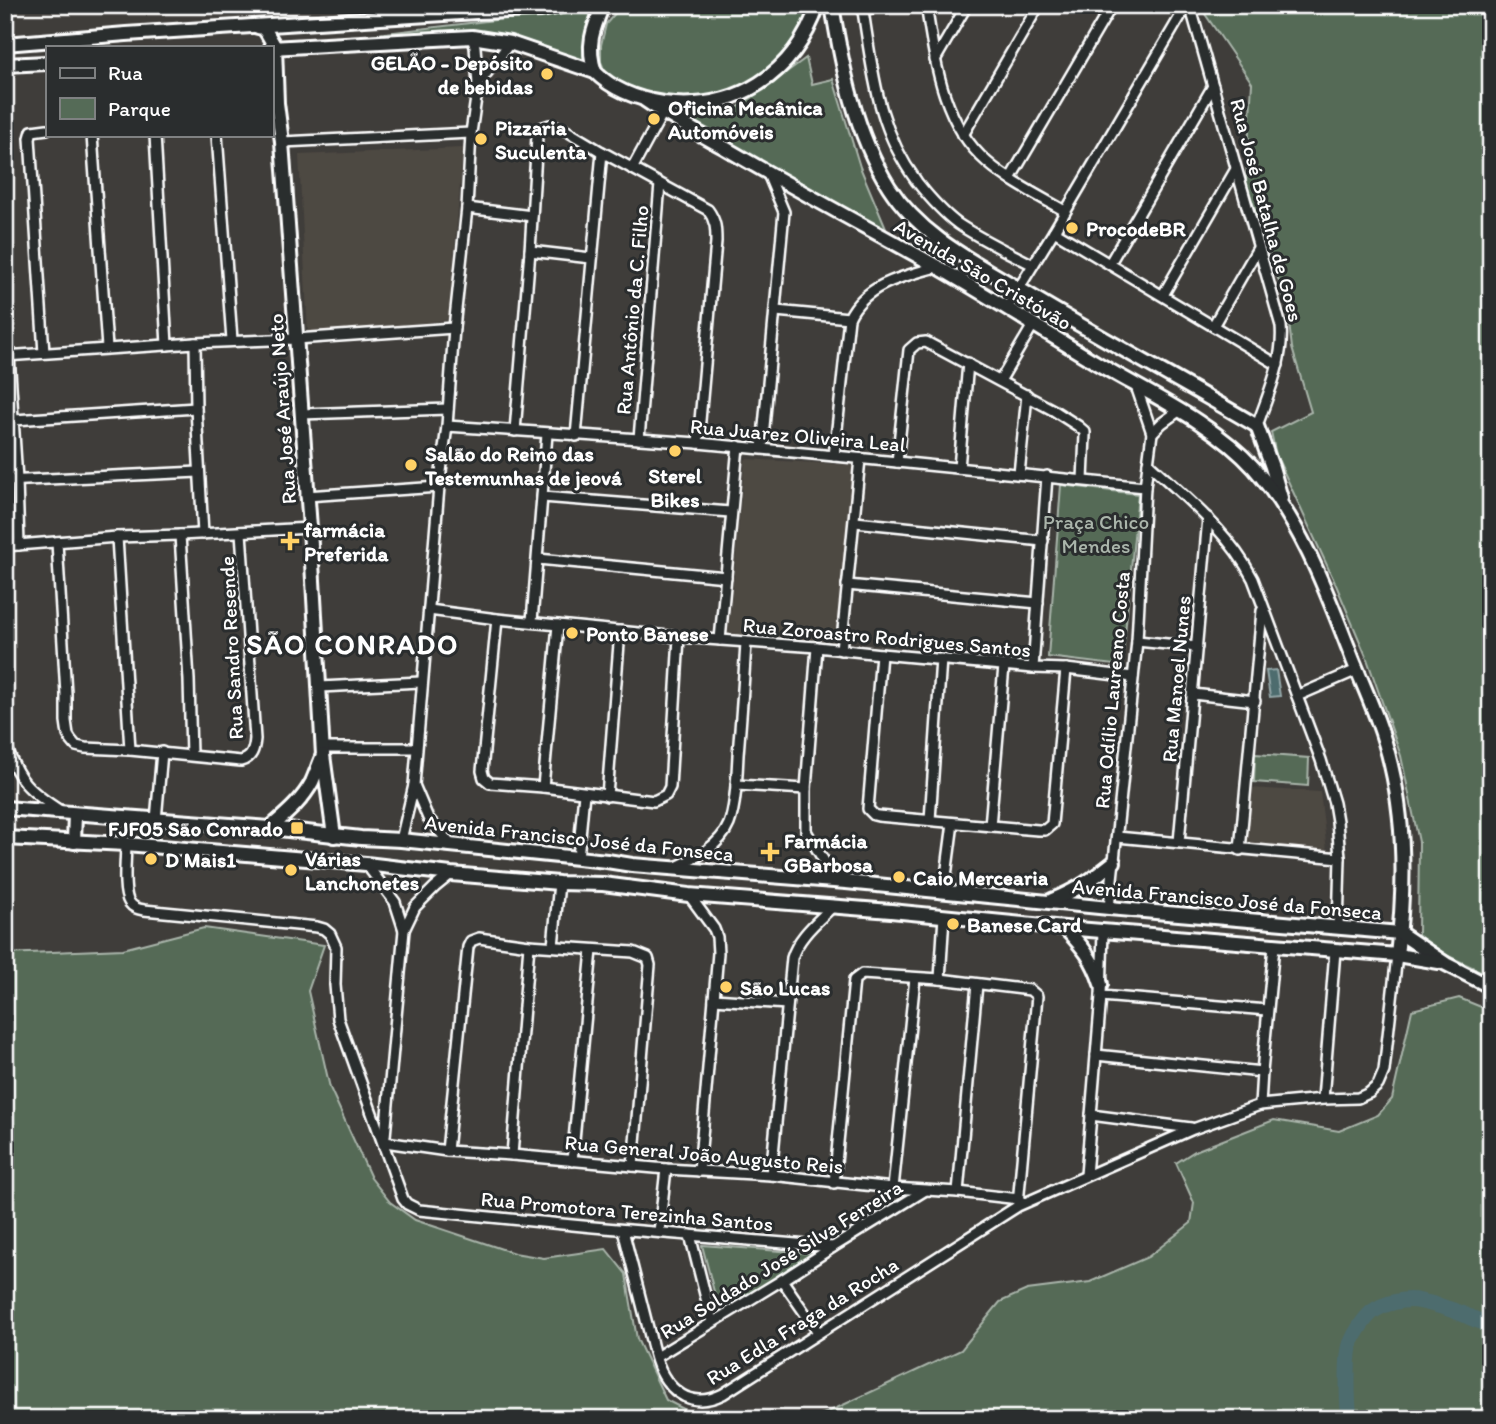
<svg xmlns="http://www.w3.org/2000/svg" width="1496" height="1424" viewBox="0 0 1496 1424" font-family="Itim,sans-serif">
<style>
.built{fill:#4e4842}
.green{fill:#556b57;stroke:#aab5ab;stroke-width:2}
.water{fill:#4d6c6e;stroke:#94a7a8;stroke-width:2}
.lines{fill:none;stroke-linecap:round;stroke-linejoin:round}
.river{stroke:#4d6c6e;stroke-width:16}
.street-casing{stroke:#fff;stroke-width:14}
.secondary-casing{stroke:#fff;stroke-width:18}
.street{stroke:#2a2d2e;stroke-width:9}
.secondary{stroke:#2a2d2e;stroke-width:12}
.poi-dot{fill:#ffd166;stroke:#2a2d2e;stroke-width:2.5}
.labels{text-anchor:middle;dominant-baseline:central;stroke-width:6;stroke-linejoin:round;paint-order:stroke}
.poi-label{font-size:21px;font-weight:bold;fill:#fff;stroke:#2a2d2e;text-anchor:start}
.street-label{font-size:21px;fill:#fff;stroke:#2a2d2e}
.park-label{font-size:21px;fill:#aab5ab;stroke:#2a2d2e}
.district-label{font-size:28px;font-weight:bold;letter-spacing:2px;fill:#fff;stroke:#2a2d2e}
</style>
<rect width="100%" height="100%" fill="#3f3d3a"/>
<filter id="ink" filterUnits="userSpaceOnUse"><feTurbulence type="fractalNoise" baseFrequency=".0143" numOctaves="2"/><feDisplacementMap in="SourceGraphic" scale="14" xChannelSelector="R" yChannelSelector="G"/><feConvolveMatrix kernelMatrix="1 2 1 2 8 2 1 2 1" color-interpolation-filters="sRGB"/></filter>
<g filter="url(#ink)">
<g class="built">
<path d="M463,148L449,320L308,335L299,155Z"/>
<path d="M745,459L853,465L839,641L728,634Z"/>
<path d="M1250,788L1320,792L1327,851L1244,847Z"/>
</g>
<g class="green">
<path d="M622,5H813L811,11L781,63L756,82L732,92L704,98H679L650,96L624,86L606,74L601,62V45L606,24Z"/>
<path d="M1216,5H1491V976L1427,946L1418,934L1419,842L1401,756L1366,656L1336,585L1276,455L1271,432L1311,412L1292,348L1287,306L1246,182L1252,83L1205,14Z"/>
<path d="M597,6L585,36L583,63L469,34L369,35L571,11Z"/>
<path d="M806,58L812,84L833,79L860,167L889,236L678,115L737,108Z"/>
<path d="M1061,485L1138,494L1122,666L1048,657Z"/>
<path d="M1255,754L1309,758L1308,786L1254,782Z"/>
<path d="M204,928L324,945L308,991L330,1088L371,1178L390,1202L415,1220L514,1253L544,1258L606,1249L626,1274L637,1339L666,1400L703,1419H5V954L123,949Z"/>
<path d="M1459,998L1491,1011V1402L1478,1419H808L826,1413L961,1350L1000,1302L1027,1290L1090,1282L1148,1257L1191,1223L1194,1203L1176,1163L1195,1151L1274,1120L1339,1131L1378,1115L1392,1099L1412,1010Z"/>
<path d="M702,1245L821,1254L720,1315Z"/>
</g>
<path class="water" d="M1276,670L1280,696L1270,697L1266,671Z"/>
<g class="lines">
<path class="river" d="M1350,1419C1347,1405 1346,1355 1351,1343C1355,1333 1364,1319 1372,1312C1384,1303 1405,1298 1419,1301C1434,1304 1451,1309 1465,1315C1474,1319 1481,1323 1491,1324"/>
<g class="street-casing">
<g id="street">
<path d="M862,5C873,71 876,126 917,182C929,197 942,212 958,224C982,240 1008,252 1033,265"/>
<path d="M926,5C935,61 942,123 987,162C1010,182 1039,196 1065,211"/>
<path d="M1190,5L1281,326C1284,361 1268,394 1257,426"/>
<path d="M862,10L886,5"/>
<path d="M935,60L967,5"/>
<path d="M478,84L510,43"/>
<path d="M92,135L107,348"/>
<path d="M155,135L167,345"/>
<path d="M217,135L232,340"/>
<path d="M963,135L1039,5"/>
<path d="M282,142L471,133"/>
<path d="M632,169L663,112"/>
<path d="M1010,179L1112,5"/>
<path d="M467,208L532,216"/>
<path d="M1054,231L1278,365"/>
<path d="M530,251L591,258"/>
<path d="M1110,263L1213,86"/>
<path d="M1163,295L1236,169"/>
<path d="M1006,309L1054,231L1187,5"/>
<path d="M776,311L849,318"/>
<path d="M1213,326L1258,248"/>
<path d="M195,343L196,408L203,534"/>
<path d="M44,353L30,138L32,131L47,129"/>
<path d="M9,355L17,480L19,545"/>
<path d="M5,356L195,343L296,339L454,328"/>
<path d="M1000,381L1033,325"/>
<path d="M301,414L448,409"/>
<path d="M14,420L196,408"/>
<path d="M447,426L698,443L897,462L1145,487"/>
<path d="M515,431L530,251L537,136L541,128L550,125L562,128L602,152L708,210C716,221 716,229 716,242L698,443"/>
<path d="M1152,433L1162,423L1180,410"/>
<path d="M576,436L602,152"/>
<path d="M639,439L660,184"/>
<path d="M762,448L784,212L768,174"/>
<path d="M834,456L849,318C865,284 904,276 937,267"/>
<path d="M897,462L909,350L917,343L926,342L1053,410L1078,426L1085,432V435L1083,480"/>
<path d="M1148,463C1186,498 1229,532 1253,579L1321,760L1334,803L1337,821L1340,858L1338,928"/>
<path d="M959,468L968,363"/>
<path d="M1019,474L1027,395"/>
<path d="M5,481L199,472"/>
<path d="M306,496L439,487"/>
<path d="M543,497L730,512"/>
<path d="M855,522L1043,541"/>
<path d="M180,535L189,680L191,755"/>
<path d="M117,537L130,750"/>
<path d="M57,542L66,694V721L68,735L71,740L76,746L85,748L130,750L241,761C252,758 254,750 255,739L241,532"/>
<path d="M5,546L117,537L180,535L310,528"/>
<path d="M538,559L726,577"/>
<path d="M847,585L1038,603"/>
<path d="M429,610L497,619L679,637L817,647L881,654L1033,668L1066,669L1133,677"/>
<path d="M497,619L482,771L484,778L490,783L543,787L654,801L666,795L670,787L679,637"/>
<path d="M532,621L547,434"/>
<path d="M720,640L738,446"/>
<path d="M1137,641L1197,647"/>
<path d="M817,647L806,789V831L824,861L846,882"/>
<path d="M841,650L860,459"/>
<path d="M881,654L868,809L874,815L878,816L1038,830H1045L1052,824L1066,669"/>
<path d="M1033,668L1047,476"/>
<path d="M320,687L421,682"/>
<path d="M1193,694L1255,701"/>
<path d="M1297,696L1357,670"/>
<path d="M5,741C16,780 29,791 62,812"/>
<path d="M323,748H416"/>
<path d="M736,785L806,789"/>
<path d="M543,787L558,625"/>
<path d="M607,796L620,631"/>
<path d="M156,820L162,752"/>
<path d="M930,820L941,659"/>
<path d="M990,826L1004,666"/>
<path d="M1117,837L1340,858"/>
<path d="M401,840L414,785"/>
<path d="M1179,842L1208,518"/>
<path d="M126,844C126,858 122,891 129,902C133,908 138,909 144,910L317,927L324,929L330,934L336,947L335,985L338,1019L403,1199L407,1204L419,1210L593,1227L833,1247"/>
<path d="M452,846L428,818L414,785L439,487L447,426L454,328L467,208L471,133L478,84L475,47L472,37"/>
<path d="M1240,850L1262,611"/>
<path d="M578,858L584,793"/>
<path d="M366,864L395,902L404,930"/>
<path d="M676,867C696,858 720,846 729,824C736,806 737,775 738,755C741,717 744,680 746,642"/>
<path d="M944,891L953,823"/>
<path d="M689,895L714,929L717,937L718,953L699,1171"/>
<path d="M1109,908L1137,641L1145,487L1152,433L1136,386"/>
<path d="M553,946L559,883"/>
<path d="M940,979L944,916"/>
<path d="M1101,996L1267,1010"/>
<path d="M714,999L787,1004"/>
<path d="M1096,1055L1262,1072"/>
<path d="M1323,1099L1335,951"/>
<path d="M1260,1105L1262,1072L1274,946"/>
<path d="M1091,1115L1191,1128"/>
<path d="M385,1142L447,1151L512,1155L666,1169L771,1175L893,1188L958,1192L1019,1199"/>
<path d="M384,1147L404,930L415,907L435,887L451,874"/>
<path d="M447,1151L468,947L471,941L479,938L529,945L633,952L648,958L650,965L633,1166"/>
<path d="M512,1155L529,945"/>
<path d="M572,1161L592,950"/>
<path d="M771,1175L792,958C798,937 817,922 832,907"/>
<path d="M1086,1175L1101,996L1103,930"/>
<path d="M834,1183L854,980L862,974L940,979L1030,990L1037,996L1018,1204"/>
<path d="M893,1188L915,978"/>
<path d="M958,1192L977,984"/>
<path d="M623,1230C631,1261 639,1293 647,1324C652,1342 655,1365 666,1380C681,1401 701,1405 723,1394L1018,1206L1193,1129L1260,1105L1323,1099L1358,1098L1369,1093L1378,1085L1384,1071L1397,955"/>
<path d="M659,1232L666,1169"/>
<path d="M690,1235L712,1322"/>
<path d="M782,1280L818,1332"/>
<path d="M656,1357L782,1280L833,1247L924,1191"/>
</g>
</g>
<g class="secondary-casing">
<g id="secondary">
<path d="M832,5C842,67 855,133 889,187C922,238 976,263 1026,293C1102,339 1181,381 1257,426L1272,467L1281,498"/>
<path d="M258,27L263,28L267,33L275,47L277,103L282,142L310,528L323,755L334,836"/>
<path d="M5,44L126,34L476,12L541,10L567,5"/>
<path d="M271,48L472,37L510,43L595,72C613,90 638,99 663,103C736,112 794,75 818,5"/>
<path d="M5,65L47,63"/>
<path d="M595,72C586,46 593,29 603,5"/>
<path d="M645,100C671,118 698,133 725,148C795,189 866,227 936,266C990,297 1042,330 1095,362C1147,393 1214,423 1254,468C1302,523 1327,593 1353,660C1367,694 1383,729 1391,765C1406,828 1405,891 1397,955"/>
<path d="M5,808L270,828L361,838L401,840L607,861L632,865L846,882L1109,908L1400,933L1446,964L1491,987"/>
<path d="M270,828C286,814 302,801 312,782C316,773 319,764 323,755"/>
<path d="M5,838L126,844L366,864L451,874L559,883L603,884L689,895L891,911L1065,928L1397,955L1439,962"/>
<path d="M74,842L75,814"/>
<path d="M1052,900C1076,891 1094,878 1114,862"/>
<path d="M1065,928C1083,947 1093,959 1101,984"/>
</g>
</g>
<use href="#street" class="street"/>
<use href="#secondary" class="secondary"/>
</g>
</g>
<g class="poi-dot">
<circle cx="547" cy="74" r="7"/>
<circle cx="654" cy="119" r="7"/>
<circle cx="481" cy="139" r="7"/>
<circle cx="1072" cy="228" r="7"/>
<circle cx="675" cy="451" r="7"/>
<circle cx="411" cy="465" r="7"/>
<path d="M286.5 530.5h7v7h7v7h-7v7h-7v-7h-7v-7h7z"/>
<circle cx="572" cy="633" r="7"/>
<rect x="290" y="821" width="14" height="14" rx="3.5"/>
<path d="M766.5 841.5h7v7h7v7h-7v7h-7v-7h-7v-7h7z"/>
<circle cx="151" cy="859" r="7"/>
<circle cx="291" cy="870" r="7"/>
<circle cx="899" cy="877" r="7"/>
<circle cx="953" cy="924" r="7"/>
<circle cx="726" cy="987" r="7"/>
</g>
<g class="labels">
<g class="poi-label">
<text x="533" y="62" text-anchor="end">GELÃO - Depósito<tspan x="533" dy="24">de bebidas</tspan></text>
<text x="668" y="107">Oficina Mecânica<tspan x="668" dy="24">Automóveis</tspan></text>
<text x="495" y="127">Pizzaria<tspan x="495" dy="24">Suculenta</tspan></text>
<text x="1086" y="228">ProcodeBR</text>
<text x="425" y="453">Salão do Reino das<tspan x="425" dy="24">Testemunhas de jeová</tspan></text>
<text x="675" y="475" text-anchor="middle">Sterel<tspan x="675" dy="24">Bikes</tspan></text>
<text x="304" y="529">farmácia<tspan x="304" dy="24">Preferida</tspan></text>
<text x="586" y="633">Ponto Banese</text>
<text x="283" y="828" text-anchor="end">FJF05 São Conrado</text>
<text x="784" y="840">Farmácia<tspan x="784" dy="24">GBarbosa</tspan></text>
<text x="305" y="858">Várias<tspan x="305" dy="24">Lanchonetes</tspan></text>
<text x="165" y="859">D Mais1</text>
<text x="913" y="877">Caio Mercearia</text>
<text x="967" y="924">Banese Card</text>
<text x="740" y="987">São Lucas</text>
</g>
<g class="street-label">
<text transform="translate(1267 210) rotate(75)">Rua José Batalha de Goes</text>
<text transform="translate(983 274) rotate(30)">Avenida São Cristóvão</text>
<text transform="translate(632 310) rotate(-85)">Rua Antônio da C. Filho</text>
<text transform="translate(282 409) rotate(-94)">Rua José Araújo Neto</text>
<text transform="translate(798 435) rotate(5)">Rua Juarez Oliveira Leal</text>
<text transform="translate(887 637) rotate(5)">Rua Zoroastro Rodrigues Santos</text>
<text transform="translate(231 648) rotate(-93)">Rua Sandro Resende</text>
<text transform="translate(1176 679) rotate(-85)">Rua Manoel Nunes</text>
<text transform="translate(1112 690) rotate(-85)">Rua Odílio Laureano Costa</text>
<text transform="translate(579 838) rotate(6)">Avenida Francisco José da Fonseca</text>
<text transform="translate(1227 899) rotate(5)">Avenida Francisco José da Fonseca</text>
<text transform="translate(704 1154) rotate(5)">Rua General João Augusto Reis</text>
<text transform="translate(627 1211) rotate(5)">Rua Promotora Terezinha Santos</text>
<text transform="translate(781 1259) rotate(-32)">Rua Soldado José Silva Ferreira</text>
<text transform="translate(802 1321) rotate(-32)">Rua Edla Fraga da Rocha</text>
</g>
<g class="park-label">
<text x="1096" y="521">Praça Chico<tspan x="1096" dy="24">Mendes</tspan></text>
</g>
<g class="district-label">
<text x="353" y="644">SÃO CONRADO</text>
</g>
</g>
<rect width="1496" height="1424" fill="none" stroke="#2a2d2e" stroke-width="28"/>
<rect x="14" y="14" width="1468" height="1396" fill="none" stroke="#fff" stroke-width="2.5" filter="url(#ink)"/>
<rect x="46" y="46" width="228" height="91" fill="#2a2d2e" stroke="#7f8182" stroke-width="2"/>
<rect x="60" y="68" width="35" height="10" fill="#2a2d2e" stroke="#7f8182" stroke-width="2"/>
<text x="108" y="80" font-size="21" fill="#ffffff">Rua</text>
<rect x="60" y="98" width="35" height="21" fill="#556b57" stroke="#7f8182" stroke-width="2"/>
<text x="108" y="116" font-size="21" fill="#ffffff">Parque</text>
</svg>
